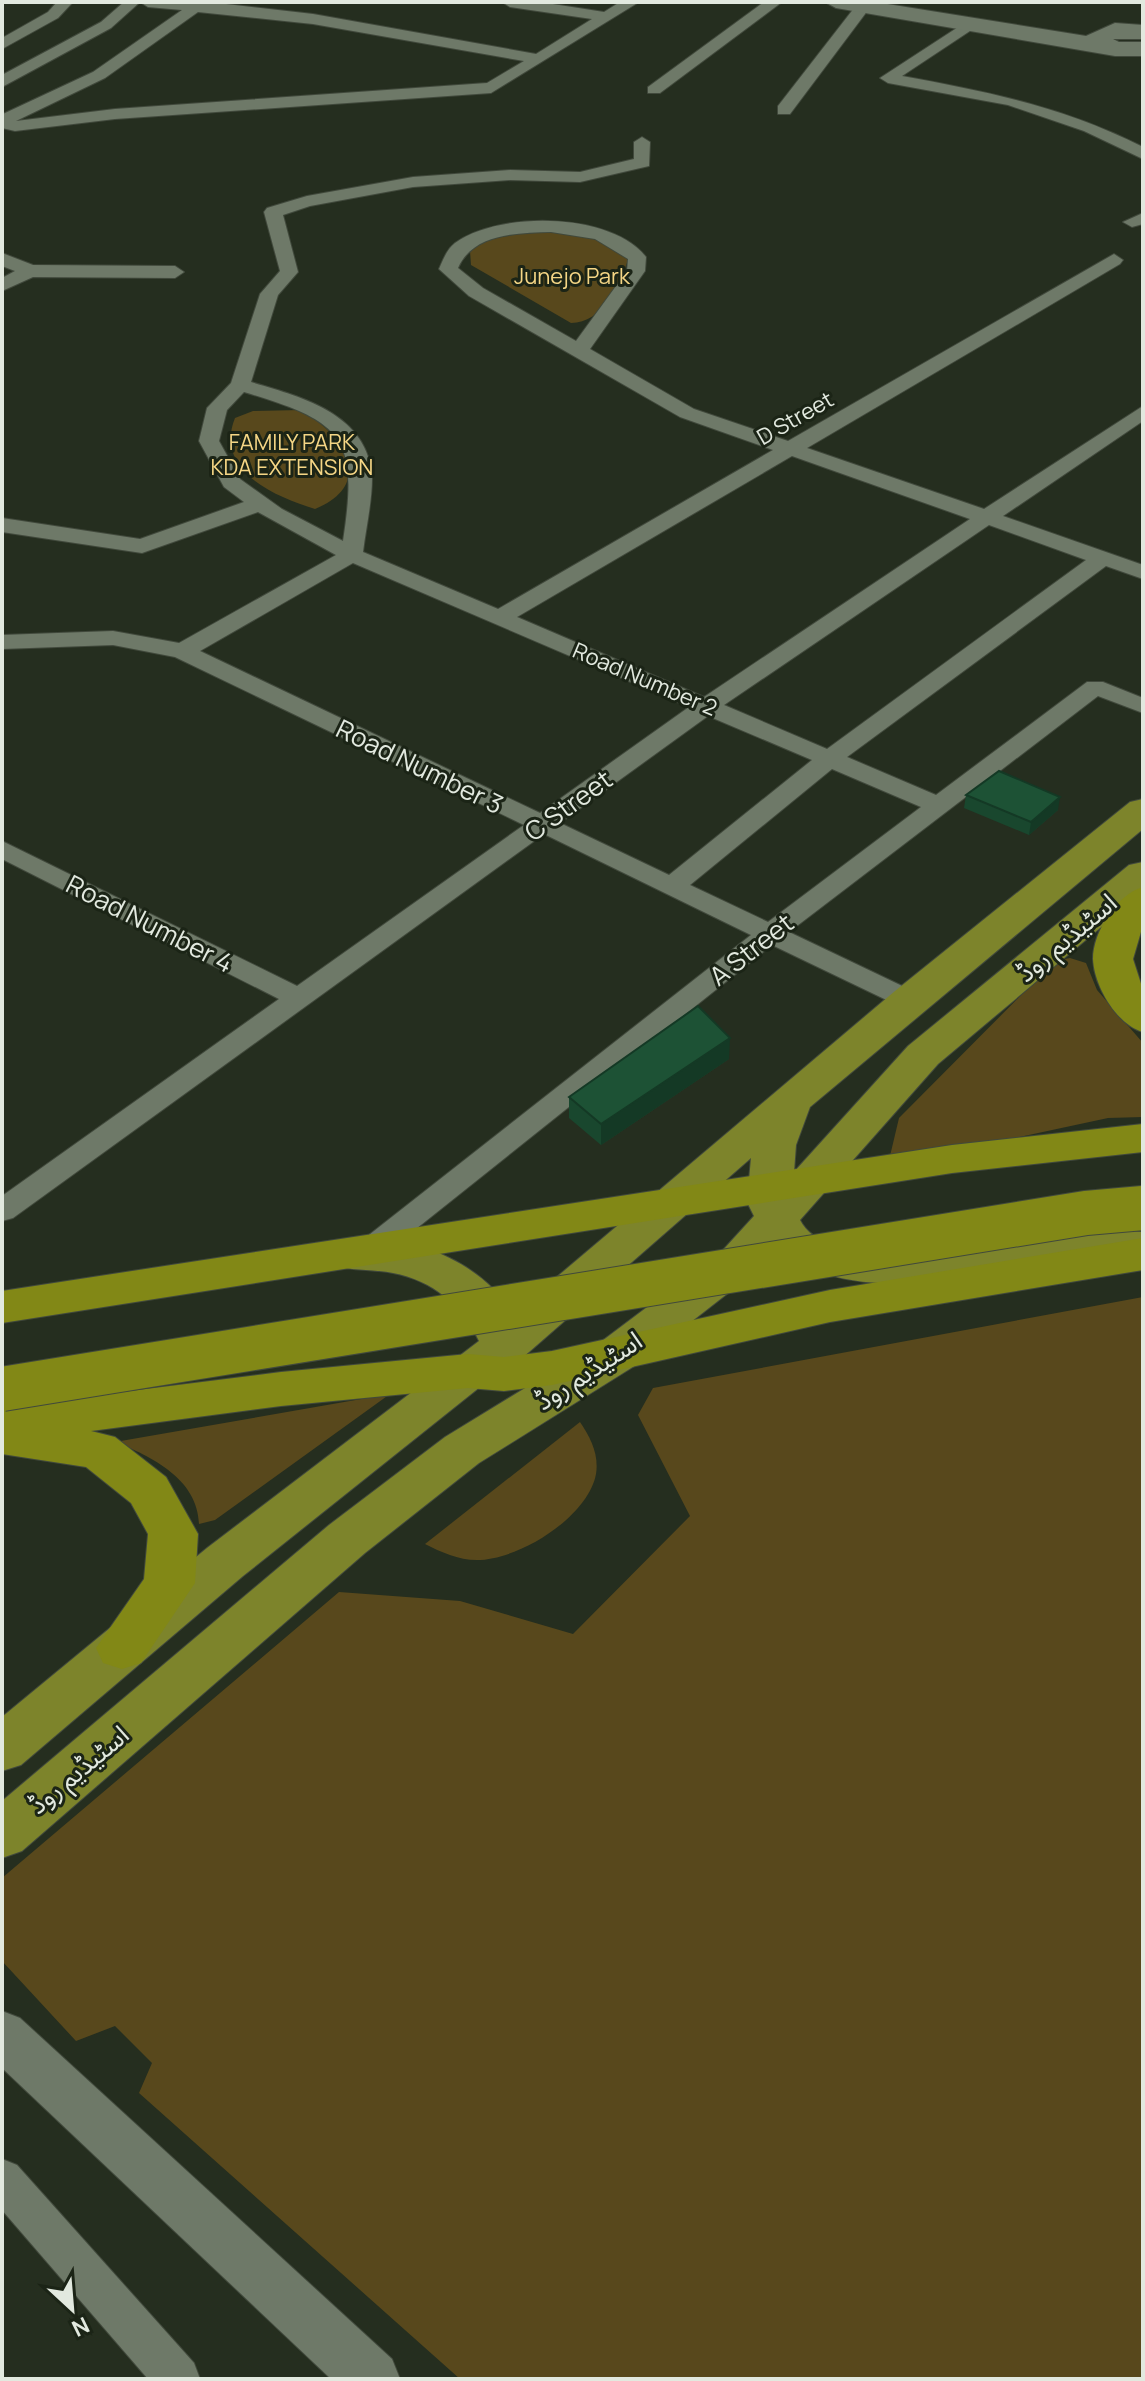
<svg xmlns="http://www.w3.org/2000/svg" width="1145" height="2381" viewBox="0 0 1145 2381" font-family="Manrope,'Noto Sans Arabic',sans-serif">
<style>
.green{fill:#58481c}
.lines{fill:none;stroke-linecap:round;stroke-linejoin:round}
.minor-casing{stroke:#41493c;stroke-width:2}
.tertiary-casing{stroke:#41493c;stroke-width:2}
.secondary-casing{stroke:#41493c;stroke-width:2}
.primary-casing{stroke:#41493c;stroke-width:2}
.trunk-casing{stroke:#41493c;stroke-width:2}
.minor{fill:#6e7968;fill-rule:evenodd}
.tertiary{fill:#6e7968;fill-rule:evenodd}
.secondary{fill:#6e7968;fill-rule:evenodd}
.primary{fill:#7d842b;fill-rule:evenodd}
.trunk{fill:#828816;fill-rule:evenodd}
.trunk-bridge-casing{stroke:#41493c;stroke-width:46;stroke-linecap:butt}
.trunk-bridge{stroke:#828816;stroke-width:44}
.wall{fill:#19472e}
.shaded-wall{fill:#143925}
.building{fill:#1d5235;stroke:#143925;stroke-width:2}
.labels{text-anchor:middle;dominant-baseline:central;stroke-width:6;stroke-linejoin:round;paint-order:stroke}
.far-park-label{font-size:22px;fill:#f5d685;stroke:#1b2416}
.far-street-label{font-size:22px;fill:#e2e9df;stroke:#1b2416}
.street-label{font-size:26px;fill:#e2e9df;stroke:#1b2416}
</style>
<rect width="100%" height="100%" fill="#252e1f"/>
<g class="green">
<path d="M528,232C562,232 604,231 628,260C618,288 603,322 571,323L471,265L470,251L481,241Z"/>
<path d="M301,410C343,435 377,483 315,509C273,496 214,470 235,418L253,411Z"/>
<path d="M1070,958L1086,963L1097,990L1143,1043V1117L1108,1118L902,1162L890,1156L899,1118L1055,961Z"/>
<path d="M1143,1297V2379H460L139,2093L152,2063L115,2026L76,2041L2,1961V1878L339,1592L460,1601L573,1634L690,1516L638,1415L653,1388Z"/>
<path d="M390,1394L215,1520L199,1524C198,1479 151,1456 115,1442Z"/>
<path d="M580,1422C591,1438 599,1455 596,1474C588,1517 519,1560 477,1560C458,1560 441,1552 425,1544Z"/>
</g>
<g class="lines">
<g class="minor-casing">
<g id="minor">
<path d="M57,2H73L58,18L2,49V38L48,12Z"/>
<path d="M124,2H209L313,14L536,54L592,19L510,7L502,2H540L604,12L620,2H639L491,93L115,119L15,131L2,128L3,114L93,72L182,10L148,7L140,2L111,28L2,87V75L101,22ZM198,12L313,24L524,61L487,83L115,109L16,121L105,78Z"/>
<path d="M764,2H782L660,93H648V87Z"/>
<path d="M858,3L871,6L790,114H778V106Z"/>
<path d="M969,20L982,23L902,76C989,92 1064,107 1143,147V159L1084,131L1008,105L888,83L880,78Z"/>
<path d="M642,137L650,142L649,166L580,182L510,180L413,187L310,206L283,215L298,272L278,295L251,382C302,397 369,414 372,478C372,503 366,527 363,552L498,609L773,450L680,417L469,296L439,269C443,260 447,249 455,243C499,211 611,212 646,257L645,271L590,349L694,409L788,441L1114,254L1123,260L1120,264L807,448L984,509L1143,406V421L1003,516L1143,565V579L1106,566L847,757L936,795L1087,682H1103L1143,698V713L1098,696L789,932L919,994L923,1000L919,1006H899L772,945L382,1256L371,1260L360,1256L356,1249L360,1242L751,935L544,834L13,1218L2,1221V1196L279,999L2,859V841L297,986L524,825L175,657L113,645L2,649V635L113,631L179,643L336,555L258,512L142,553L2,532V518L140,539L244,502L224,487L199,441L207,408L231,383L260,294L280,271L264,212L267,208L307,196L413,177L510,170L580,172L634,159V142ZM551,232L595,239L628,259L627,271L576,341L483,288L458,268C473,233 518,233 551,232ZM244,392C344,422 359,437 343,541L282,509L240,479L219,441L227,410ZM792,456L970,519L704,697L517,617ZM989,525L1086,560L827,749L724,705ZM353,563L689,707L540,813L200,651ZM708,716L812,760L669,875L560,823ZM832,769L921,807L768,922L690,885Z"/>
<path d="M1143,213V224L1132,227L1123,222Z"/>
<path d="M2,253L33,265L175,266L184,272L175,278L33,277L2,291V278L15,271L2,266Z"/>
<path d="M2,2159L17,2165L194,2363L200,2379H148L2,2210Z"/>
</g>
</g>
<g class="tertiary-casing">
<path id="tertiary" d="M2,2011L20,2018L392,2359L400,2379H331L2,2068Z"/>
</g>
<g class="secondary-casing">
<path id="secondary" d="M825,2H875L1086,36L1115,23L1143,25V39H1113L1119,42H1143V56H1115L836,8Z"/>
</g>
<g class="primary-casing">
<path id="primary" d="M1143,799V829L810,1107L796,1145L794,1172L908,1046L1129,865L1143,862V892L938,1064L800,1220C830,1281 1015,1237 1070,1230C1094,1227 1119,1230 1143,1232V1262C1121,1261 1098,1258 1076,1260C967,1268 878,1313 773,1251L755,1272L636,1365L479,1463L365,1553L22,1851L2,1858V1801L329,1525L445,1437L602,1341L723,1250L754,1216L747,1202L751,1158L521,1359L485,1383L243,1576L21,1765L2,1771V1717L207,1548L479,1341C463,1306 432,1280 393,1273C372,1269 352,1271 331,1265L324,1254L331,1243C394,1225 480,1258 513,1314L895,991L1130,802Z"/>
</g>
<g class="trunk-casing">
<g id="trunk">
<path d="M1143,887V925L1133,959L1143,990V1032C1117,1025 1094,986 1093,959C1093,932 1117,894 1143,887Z"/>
<path d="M1143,1124V1152L952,1173L2,1323V1291L952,1145Z"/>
<path d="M1143,1238V1270L830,1322L552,1385L504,1391L468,1388L281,1406L91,1431L115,1437L166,1477L198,1534L195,1583L141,1663L122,1669L103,1663L96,1648L144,1579L148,1534L131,1503L86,1467L2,1454V1407L281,1372L468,1354L504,1357L552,1351L830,1290Z"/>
</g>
</g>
<use href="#minor" class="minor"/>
<use href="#tertiary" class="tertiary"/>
<use href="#secondary" class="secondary"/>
<use href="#primary" class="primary"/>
<use href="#trunk" class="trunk"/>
<g class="trunk-bridge-casing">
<path id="trunk-bridge" d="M2,1389L1086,1213L1143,1208"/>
</g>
<use href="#trunk-bridge" class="trunk-bridge"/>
</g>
<g class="wall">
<path d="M966,795L1058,810L1029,835L964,808Z"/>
<path d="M729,1059L601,1145L569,1118V1097Z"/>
</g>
<g class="shaded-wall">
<path d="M1060,797L1058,810L1029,835L1031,822Z"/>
<path d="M730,1038L729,1059L601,1145V1124Z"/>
</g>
<g class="building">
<path d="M999,771L1060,797L1031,822L966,795Z"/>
<path d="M698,1006L730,1038L601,1124L569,1097Z"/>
</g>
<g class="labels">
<g class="far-park-label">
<text x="572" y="276">Junejo Park</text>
<text x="292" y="442">FAMILY PARK<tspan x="292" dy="25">KDA EXTENSION</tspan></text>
</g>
<g class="far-street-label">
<text transform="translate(795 418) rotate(-30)">D Street</text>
<text transform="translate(645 679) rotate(23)">Road Number 2</text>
</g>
<g class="street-label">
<text transform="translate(420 766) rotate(26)">Road Number 3</text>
<text transform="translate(568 805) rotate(-36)">C Street</text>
<text transform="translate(150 923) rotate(27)">Road Number 4</text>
<text transform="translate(1066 937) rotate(-40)">اسٹیڈیم روڈ</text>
<text transform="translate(751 949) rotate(-38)">A Street</text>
<text transform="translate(588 1370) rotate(-33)">اسٹیڈیم روڈ</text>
<text transform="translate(78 1769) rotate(-40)">اسٹیڈیم روڈ</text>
</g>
</g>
<rect width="1145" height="2381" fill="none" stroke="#e2e9df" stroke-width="8"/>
<g transform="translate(72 2309) rotate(154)" stroke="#1b2416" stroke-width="6" paint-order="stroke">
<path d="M0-6L14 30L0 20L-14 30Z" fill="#e2e9df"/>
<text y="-12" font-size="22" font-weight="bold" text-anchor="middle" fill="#e2e9df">N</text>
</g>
</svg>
